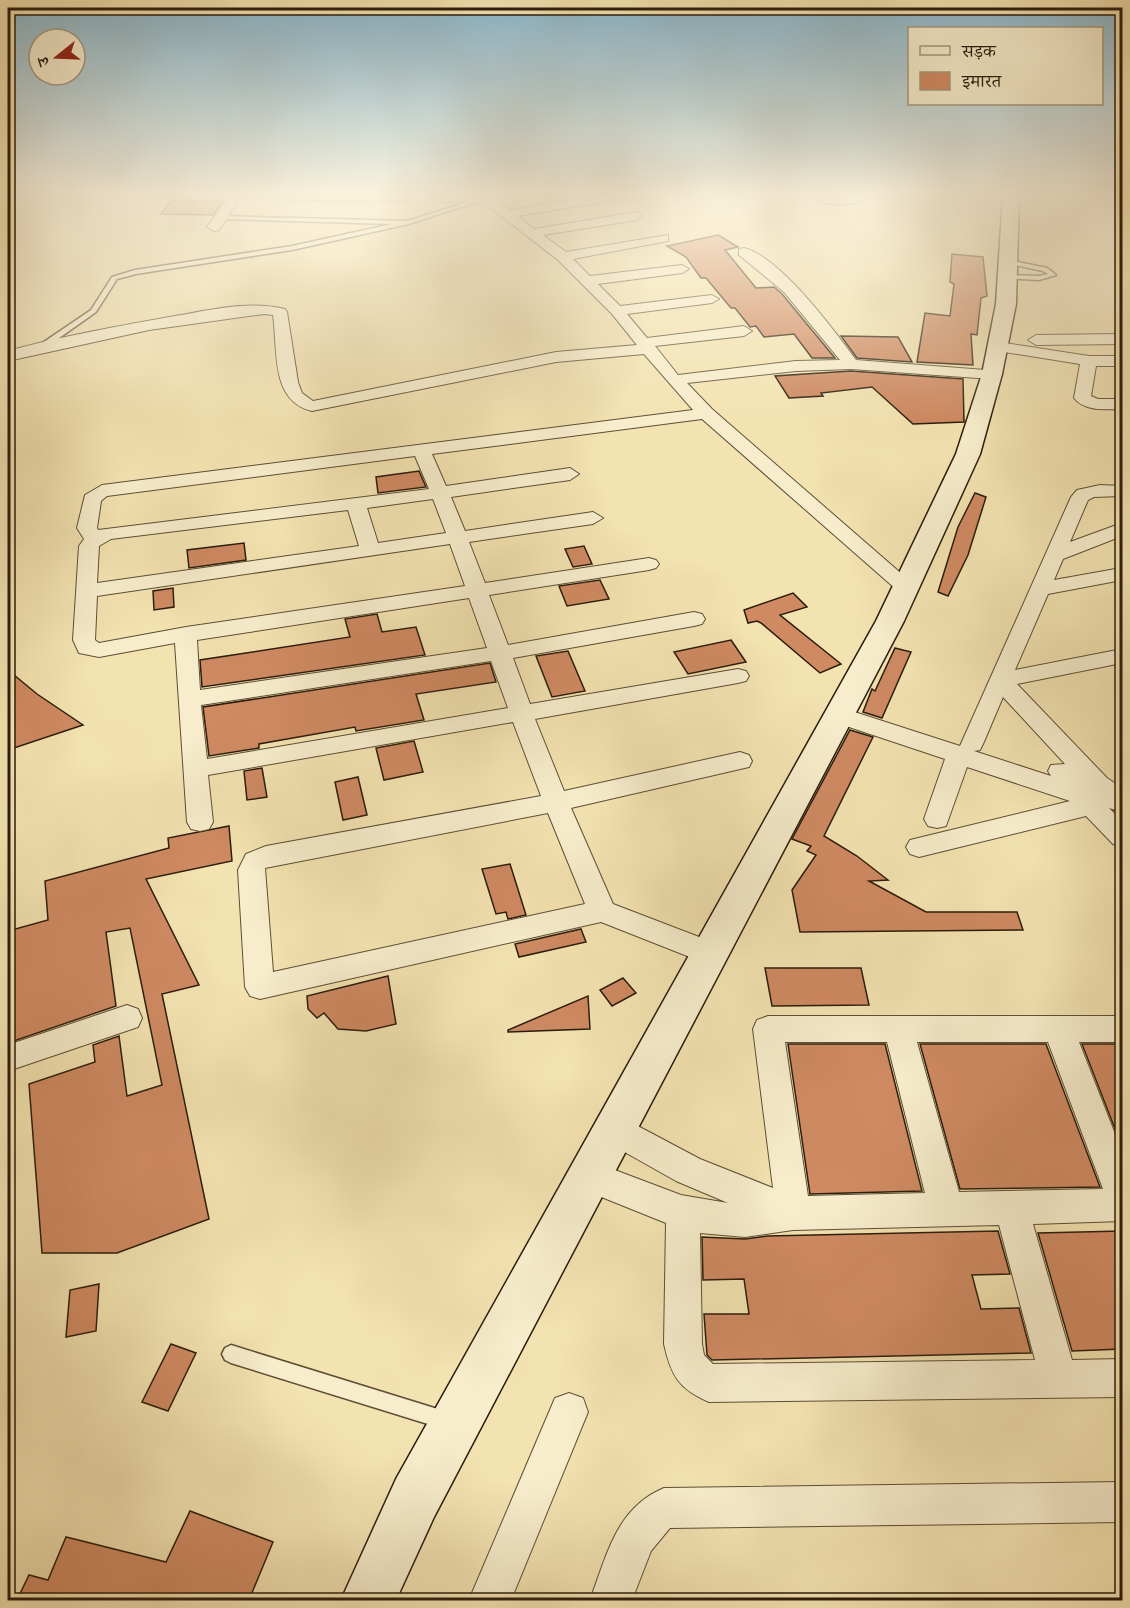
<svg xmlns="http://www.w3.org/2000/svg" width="1130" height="1608" viewBox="0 0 1130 1608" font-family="Alegreya,'Noto Serif Devanagari',serif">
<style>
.building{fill:#cf8a62;stroke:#2a1c0c;stroke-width:1.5}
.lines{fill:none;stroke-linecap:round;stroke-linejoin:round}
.service-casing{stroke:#5c4e35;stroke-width:3}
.minor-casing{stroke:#5c4e35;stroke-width:2}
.secondary-casing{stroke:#2a1c0c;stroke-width:3}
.service{fill:#f7edcc;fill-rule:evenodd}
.minor{fill:#f7edcc;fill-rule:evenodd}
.secondary{fill:#f7edcc;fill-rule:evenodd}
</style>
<rect width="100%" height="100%" fill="#f3e3b1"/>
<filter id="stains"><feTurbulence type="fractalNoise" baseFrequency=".00333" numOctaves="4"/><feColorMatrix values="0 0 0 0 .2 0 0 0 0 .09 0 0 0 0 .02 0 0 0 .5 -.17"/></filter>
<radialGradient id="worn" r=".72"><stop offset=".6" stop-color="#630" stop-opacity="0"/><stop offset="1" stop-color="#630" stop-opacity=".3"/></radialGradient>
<g class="building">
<path d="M171,201H223L213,215L161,214Z"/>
<path d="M718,235L738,247L725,250L756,288L774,287L782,294L835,358H812L794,334L764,337L756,326L750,327L735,308H731L706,278H701L686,257L667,246Z"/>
<path d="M952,254L983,257L987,296L981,298L977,335L971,334L973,365L917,362L925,313L950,316L954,284L950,282Z"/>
<path d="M841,336L898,337L912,362L857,358Z"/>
<path d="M851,371L963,379L964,422L913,424L872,387L821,393L823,396L789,398L775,376Z"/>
<path d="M419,471L426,487L378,493L376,477Z"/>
<path d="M975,493L986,497L968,555L948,596L938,592L958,527Z"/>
<path d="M244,543L246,560L189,568L187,550Z"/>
<path d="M584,546L592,564L573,567L565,549Z"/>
<path d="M600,580L609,599L567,606L559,586Z"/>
<path d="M173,588L174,607L154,610L153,591Z"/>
<path d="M793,593L807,607L780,615L841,664L820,673L761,623L757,621L748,623L744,610Z"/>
<path d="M377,614L382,632L416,627L425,655L202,687L200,660L350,637L345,619Z"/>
<path d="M731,640L746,662L688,674L674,652Z"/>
<path d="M895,648L911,652L882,718L863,712L872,689L875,691Z"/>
<path d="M568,651L585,691L552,697L536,656Z"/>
<path d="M490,663L496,682L416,694L424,720L356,731L355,727L259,744V748L209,756L203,707Z"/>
<path d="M8,670L37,694L83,725L8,750Z"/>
<path d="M850,730L873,737L824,836L857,856L888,880L869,881L926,912H1017L1023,930L800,932L792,890L816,855L807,851L811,846L792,839Z"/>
<path d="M414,741L423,772L384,780L376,748Z"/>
<path d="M262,768L267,797L247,800L244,771Z"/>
<path d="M358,777L367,815L343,820L335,782Z"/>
<path d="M229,826L232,861L146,879L199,985L162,994L209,1219L117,1253H42L29,1084L95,1062L93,1045L119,1036L127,1096L162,1085L130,928L106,932L116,1006L8,1043V931L48,920L45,881L169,848L168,838Z"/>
<path d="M510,864L526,915L508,919L506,912L496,914L482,869Z"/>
<path d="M581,929L586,942L519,957L515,944Z"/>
<path d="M765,968H861L869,1005L772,1006Z"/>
<path d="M388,976L396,1024L366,1031L338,1029L324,1013L317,1018L308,1009L307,996Z"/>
<path d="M623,978L636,993L612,1006L600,990Z"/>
<path d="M588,996L590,1029L508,1032V1030Z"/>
<path d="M788,1044H885L922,1191L810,1194Z"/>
<path d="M920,1044H1046L1100,1187L960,1189Z"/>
<path d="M1082,1044H1122V1147Z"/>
<path d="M998,1231L1010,1274L972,1275L981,1309L1019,1308L1031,1353L712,1360L707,1355L704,1314H749L744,1279L703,1280L702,1237L745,1239L767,1236Z"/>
<path d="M1122,1231V1349L1072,1351L1038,1233Z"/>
<path d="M99,1284L96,1331L66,1337L70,1290Z"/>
<path d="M171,1344L196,1353L168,1411L142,1402Z"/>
<path d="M190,1511L273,1542L249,1600H17L29,1575L48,1580L66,1537L166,1562Z"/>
</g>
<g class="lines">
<g class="service-casing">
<g id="service">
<path d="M484,197L489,198L409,224L292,250L136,274L117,279L96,312L45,348L38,346L91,310L112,277L135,270L292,246L392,224L223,219L221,216L407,221Z"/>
<path d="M1008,260L1047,268L1056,275L1039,280L1005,278V276L1007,275L1039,276L1048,274L1043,271L1006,263V261Z"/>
<path d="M231,1345L444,1411L450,1414L453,1420L450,1426L444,1429L231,1363L225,1360L222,1354L225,1348Z"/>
</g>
</g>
<g class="minor-casing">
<g id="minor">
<path d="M149,195H499L495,199L510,210L602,195H627L621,199L518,216L534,229L637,212L643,216L637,220L543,235L566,252L668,235V241L573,259L590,276L682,265L689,269L682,273L598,284L620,306L712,295L719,299L712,303L627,314L647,338L744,326L752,331L744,336L655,346L678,375L796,361L840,360L784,292L739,255V249L744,248C780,257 834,330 856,360L998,371L1000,374L992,379L851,369L796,371L687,383L712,409L911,582L914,586L911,590H897L702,419L432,454L446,486L570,468L579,474L570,480L451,497L465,531L593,512L603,518L593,524L469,542L485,583L649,558L656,560L659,564L656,568L649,570L489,595L508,645L694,612L702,614L705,619L702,624L694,626L513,658L530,704L738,669L746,671L749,676L746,681L738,683L535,719L564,791L740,752L749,755L752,761L749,767L571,808L613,904L720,945L724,953L720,961L710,965L601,922L260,999L250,996L245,987L238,870L246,854L266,846L541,796L513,722L208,775L213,822L209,829L200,831L191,829L187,822L175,643L99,657L79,653L73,640L79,546L84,539L77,528L85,495L102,485L693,410L644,354L556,362L312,411C270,401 278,350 273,315L264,314L149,330L8,361V351C62,336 119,326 175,316C210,310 250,300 285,309L287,312L298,382L302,393L313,401L556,352L637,345L612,314L558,260L483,202L239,199L219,230L214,231L207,227L227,199H155ZM415,456L429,489L98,530L97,528L101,501L107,496ZM433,499L446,533L378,543L367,508ZM348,510L359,546L97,583L99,546L111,539ZM450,544L465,586L186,627L99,643L95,640L97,596ZM469,598L487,648L200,690L197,640ZM491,661L508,708L207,759L201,705ZM548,813L585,904L273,972L265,868Z"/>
<path d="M808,195H823L830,198L872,195C859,207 821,208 808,195Z"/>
<path d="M1122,334V344L1036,345L1028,340L1036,335Z"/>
<path d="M998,342L1089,356H1122V366H1096L1091,396L1098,399H1122V409C1106,409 1085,412 1074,398L1080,364L992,350L990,347Z"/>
<path d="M1100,485L1122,486V496L1094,497L1088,500L1070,542L1122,523V536L1063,559L1054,580L1121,568L1122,580L1048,594L1015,670L1122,649V663L1017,684L1107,778L1122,788V812L1109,808L1122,821V847L1113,844L1086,816L919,857L910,854L906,847L910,840L1070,801L967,767L946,826L937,828L928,826L924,819L945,759L831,721L827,715L831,709L839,707L960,746L1071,497L1077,490ZM1003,697L1065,764L1051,765L1048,771L1051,776L974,751L980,750L983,744Z"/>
<path d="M127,1005L138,1009L142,1018L138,1027L8,1071V1045Z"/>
<path d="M768,1016H1122V1042H1079L1122,1152V1221L1033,1224L1072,1360L1122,1359V1397L709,1402C679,1389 671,1376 664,1344L666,1223L579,1188L574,1177L579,1166L591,1161L681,1195L728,1203L676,1181L605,1141L601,1130L605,1119L617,1115L700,1159L773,1188L753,1029L757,1020ZM785,1042H887L925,1193L808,1196ZM917,1042H1048L1103,1189L959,1192ZM999,1225L1035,1360L713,1364L704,1355L702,1344L700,1233L745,1237L793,1230Z"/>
<path d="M569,1393L583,1398L588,1412L511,1600H469L555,1398Z"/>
<path d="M1122,1482V1522L670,1528L651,1551L632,1600H590C607,1555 616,1508 664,1488Z"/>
</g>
</g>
<g class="secondary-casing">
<path id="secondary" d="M1003,195H1019L1016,304L1002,374L980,454L904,621L434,1517L396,1600H341L396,1479L876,621L956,454L982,374L996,304Z"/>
</g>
<use href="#service" class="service"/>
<use href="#minor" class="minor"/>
<use href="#secondary" class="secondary"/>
</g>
<linearGradient id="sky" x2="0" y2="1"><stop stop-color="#8ab8ce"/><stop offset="0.46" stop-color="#faf2dc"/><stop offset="1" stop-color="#faf2dc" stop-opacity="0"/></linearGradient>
<rect width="1130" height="420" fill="url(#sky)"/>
<rect width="1130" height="1608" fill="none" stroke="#f3e3b1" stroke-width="30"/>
<rect x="9" y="9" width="1112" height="1590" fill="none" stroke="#2a1c0c" stroke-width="3"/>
<rect x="15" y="15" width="1100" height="1578" fill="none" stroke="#2a1c0c" stroke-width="1.5"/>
<rect x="908" y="27" width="195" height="78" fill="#f7edcc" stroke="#a5997f" stroke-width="1.5"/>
<rect x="920" y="46" width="30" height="9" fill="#f7edcc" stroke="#a5997f" stroke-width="1.5"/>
<text x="962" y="57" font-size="18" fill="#2a1c0c">सड़क</text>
<rect x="920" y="72" width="30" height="18" fill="#cf8a62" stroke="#a5997f" stroke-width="1.5"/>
<text x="962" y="87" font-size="18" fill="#2a1c0c">इमारत</text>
<g transform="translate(57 57) rotate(252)"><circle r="28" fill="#f7edcc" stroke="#a5997f" stroke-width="1.5"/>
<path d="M0-4.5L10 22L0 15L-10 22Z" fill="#8f2418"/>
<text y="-9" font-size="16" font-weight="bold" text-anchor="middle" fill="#2a1c0c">उ</text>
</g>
<rect width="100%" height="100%" filter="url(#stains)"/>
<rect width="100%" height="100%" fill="url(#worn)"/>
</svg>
